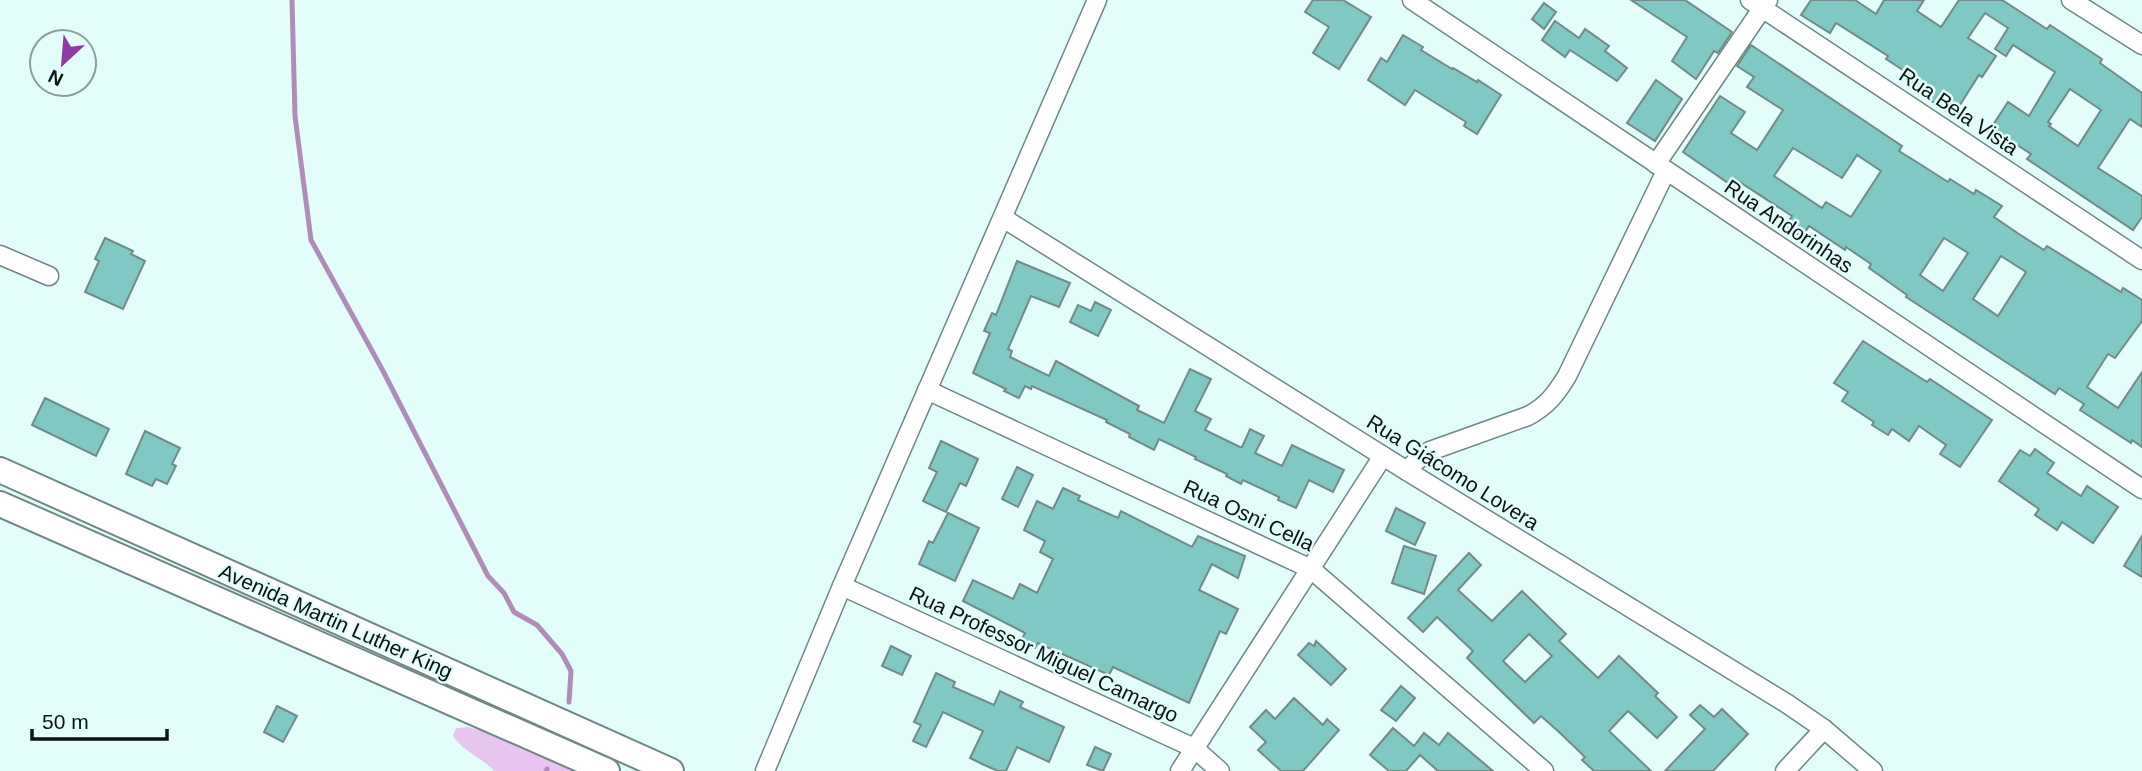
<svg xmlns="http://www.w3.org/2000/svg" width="2142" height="771" viewBox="0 0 2142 771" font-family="Helvetica,sans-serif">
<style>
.green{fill:#e7c5f0}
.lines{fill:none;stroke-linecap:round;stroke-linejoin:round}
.stream{stroke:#b08db9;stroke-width:5}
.building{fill:#7fc8c3;stroke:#738b88;stroke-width:2;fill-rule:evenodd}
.street-casing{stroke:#6f8785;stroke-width:21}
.secondary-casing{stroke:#6f8785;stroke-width:28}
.street{stroke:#fff;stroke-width:18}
.secondary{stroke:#fff;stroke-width:24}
.labels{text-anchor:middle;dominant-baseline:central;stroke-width:5;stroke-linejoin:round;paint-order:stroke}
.street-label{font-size:21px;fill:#0a1312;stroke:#e3fdfb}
</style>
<rect width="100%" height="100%" fill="#e3fdfb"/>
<path class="green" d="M468,727L533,744L588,771H494C482,757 463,752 453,736L456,728Z"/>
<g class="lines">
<g class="stream">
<path d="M292,0L295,116L311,240L382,369L488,576L504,593L514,612L537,625L562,654L571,671L569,702"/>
<path d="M546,771L547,769"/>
</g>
</g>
<g class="building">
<path d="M1313,0H1343L1371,17L1339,69L1313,53L1329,27L1305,12Z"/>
<path d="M1631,0H1685L1732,32L1718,53L1714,51L1696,79L1672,61L1687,37Z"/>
<path d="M1811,0H1855L1876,14L1884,0H1924L1917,11L1941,27L1959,0H2002L2047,29L2050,25L2102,59L2100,63L2142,93V127L2130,119L2098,168L2142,196V217L2133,230L2027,159L2031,154L1991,128L2008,102L2029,116L2055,72L2013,45L2006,56L1995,49L2008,28L1985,13L1968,38L1996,56L1982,77L1979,75L1958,108L1953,106L1948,112L1906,84L1912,76L1886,59L1888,56L1836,23L1830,33L1801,15ZM2070,89L2101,110L2078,146L2049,126L2051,124L2048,122Z"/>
<path d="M1544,3L1556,12L1544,29L1532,19Z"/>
<path d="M1555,21L1579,38L1585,29L1609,46L1605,51L1627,68L1617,81L1570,50L1565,57L1542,40Z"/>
<path d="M1403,35L1423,47L1421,50L1452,69L1453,68L1477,82L1478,80L1501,95L1477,134L1464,126L1466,122L1415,90L1405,105L1368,80L1381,58L1387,62Z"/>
<path d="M1751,45L1902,146L1899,151L1923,166L1948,182L1950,179L1974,194L1976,190L2002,206L1994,217L2019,234L2044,250L2047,246L2121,292L2123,288L2142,300V321L2115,358L2108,354L2087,387L2118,408L2142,372V447L2132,440L2131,443L2080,410L2084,404L2059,388L2055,394L1906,297L1907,295L1869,268L1871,264L1846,247L1845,250L1809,226L1802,237L1786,226L1792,216L1738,181L1734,187L1683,152L1720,96L1745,112L1731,133L1757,150L1783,110L1747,87L1754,77L1737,66ZM1793,148L1842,178L1857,155L1881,171L1851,217L1826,202L1822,208L1774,176ZM1944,238L1968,253L1943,291L1920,275ZM2001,256L2026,272L1998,316L1973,299Z"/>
<path d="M1656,80L1682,99L1655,141L1627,123Z"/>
<path d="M105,238L133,251L131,254L145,261L123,309L85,292L99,261L95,259Z"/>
<path d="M1017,261L1070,283L1059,307L1031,296L1008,349L1012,351L1010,357L1049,376L1056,361L1139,406L1137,410L1164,423L1190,369L1211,379L1195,411L1211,419L1205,430L1240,447H1242L1250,429L1264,436L1255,453L1282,466L1292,445L1344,470L1333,492L1309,480L1296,508L1278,500L1279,497L1243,480L1241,484L1226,476L1227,474L1195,459L1196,457L1159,439L1154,450L1129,437L1130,434L1106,422L1107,420L1032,386L1031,389L1025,386L1019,398L1004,391L1006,389L973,373L990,333L984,331L992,313L996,315Z"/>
<path d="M1095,302L1111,310L1098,336L1070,322L1078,305L1091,311Z"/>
<path d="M1863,341L1927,382L1930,379L1992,420L1960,467L1940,454L1946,445L1919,426L1909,441L1892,429L1888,435L1872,425L1874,422L1842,401L1848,392L1834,383Z"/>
<path d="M45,398L109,429L96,456L32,425Z"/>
<path d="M145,431L180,448L172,464L176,466L167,484L156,479L152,486L126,474Z"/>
<path d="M941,441L978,459L966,486L960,483L946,512L923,501L937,472L929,468Z"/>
<path d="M2035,449L2054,463L2047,473L2081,496L2087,486L2118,507L2093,543L2062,522L2057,530L2035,515L2039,509L1999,481L2020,450L2030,456Z"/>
<path d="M1017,467L1033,475L1018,507L1002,499Z"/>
<path d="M1063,488L1080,496L1078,500L1118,518L1121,511L1192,547L1198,536L1245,556L1238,578L1212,564L1199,590L1238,609L1226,634L1220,631L1189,703L1113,667L1109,675L1038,643L1035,648L1021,641L1025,633L963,601L973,580L1013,599L1020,584L1037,593L1053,559L1040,552L1045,541L1024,530L1037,501L1053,509Z"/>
<path d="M1396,508L1425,523L1415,545L1386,531Z"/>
<path d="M948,513L979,528L955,581L919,564L929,541L933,543Z"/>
<path d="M2142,536V577L2124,566Z"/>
<path d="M1404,546L1436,556L1424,594L1392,583Z"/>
<path d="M1469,553L1481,565L1458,590L1492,621L1522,591L1566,634L1559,641L1598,678L1619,656L1658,693L1655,696L1677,717L1657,738L1628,711L1609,731L1651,771H1594L1582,760L1585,757L1559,732L1541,716L1534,723L1467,658L1473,651L1437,617L1423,632L1408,618ZM1529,634L1552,656L1525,682L1503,661Z"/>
<path d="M1316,641L1346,669L1331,685L1298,655L1309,643L1314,646Z"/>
<path d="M891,646L911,656L902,675L882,666Z"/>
<path d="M936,673L955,682L953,687L994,705L1000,691L1023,702L1020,707L1064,727L1049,762L1017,747L1006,771H998L982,764L970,758L983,731L943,712L926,747L913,741L921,725L914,722Z"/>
<path d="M1401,686L1415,698L1396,721L1381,710Z"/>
<path d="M1294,698L1323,725L1327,719L1339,730L1303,771H1281L1258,750L1266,742L1250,727L1266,710L1275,719Z"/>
<path d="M1700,705L1714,717L1722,709L1748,734L1713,771H1665L1705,729L1690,715Z"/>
<path d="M277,706L297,716L283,742L264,732Z"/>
<path d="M1393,728L1414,746L1424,733L1439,745L1448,733L1493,771H1438L1420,755L1406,771H1389L1370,755Z"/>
<path d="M1095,747L1111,754L1103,771L1087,765Z"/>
</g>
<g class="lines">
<g class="street-casing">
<g id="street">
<path d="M1412,0L2142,489"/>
<path d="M1750,0L2142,260"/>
<path d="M2071,0L2142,45"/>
<path d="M1656,164L1768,0"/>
<path d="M1003,218L1407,471L1786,703L1824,729L1873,771"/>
<path d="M0,255L49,276"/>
<path d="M927,390L1311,569L1544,771"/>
<path d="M1407,471L1417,460L1430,451L1528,416C1547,406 1556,394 1567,376L1666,171"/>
<path d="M842,586L1194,748L1220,771"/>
<path d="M765,771L842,586L1097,0"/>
<path d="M1180,771L1383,456"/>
<path d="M1785,771L1824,729"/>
</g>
</g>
<g class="secondary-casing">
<g id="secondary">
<path d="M0,470L671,771"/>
<path d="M0,504L607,771"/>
</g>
</g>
<use href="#street" class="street"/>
<use href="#secondary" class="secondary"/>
</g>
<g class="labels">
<g class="street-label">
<text transform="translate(1959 111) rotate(34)">Rua Bela Vista</text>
<text transform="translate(1789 226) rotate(34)">Rua Andorinhas</text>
<text transform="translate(1453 472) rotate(32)">Rua Giácomo Lovera</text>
<text transform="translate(1249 515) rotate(25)">Rua Osni Cella</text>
<text transform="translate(336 621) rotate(24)">Avenida Martin Luther King</text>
<text transform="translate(1044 654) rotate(25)">Rua Professor Miguel Camargo</text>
</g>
</g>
<g transform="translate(63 63) rotate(206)"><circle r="33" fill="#e3fdfb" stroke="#8c9f9e" stroke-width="2"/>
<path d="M0-5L12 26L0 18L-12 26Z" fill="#913aa7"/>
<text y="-10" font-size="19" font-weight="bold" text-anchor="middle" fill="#0a1312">N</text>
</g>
<path d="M32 729v10h135v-10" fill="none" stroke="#0a1312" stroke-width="3.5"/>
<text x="42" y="729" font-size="21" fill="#0a1312" stroke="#e3fdfb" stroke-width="5" paint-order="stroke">50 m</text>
</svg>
